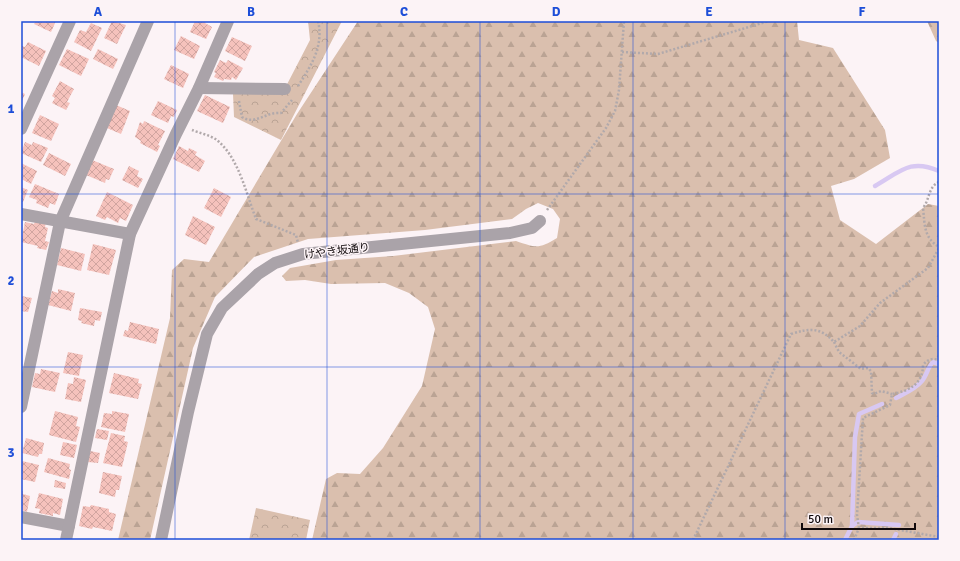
<svg xmlns="http://www.w3.org/2000/svg" width="960" height="561" viewBox="0 0 960 561" font-family="Signika,'Noto Sans JP',sans-serif">
<style>
.forest{fill:url(#forest-firs)}
.park{fill:url(#park-crowns)}
.pitch{fill:#dabfae}
.lines{fill:none;stroke-linecap:round;stroke-linejoin:round}
.stream{stroke:#d8c8f2;stroke-width:4.5}
.building{fill:url(#building-cross-hatch)}
.path{stroke:#b1a9ab;stroke-width:2.5;stroke-dasharray:2 2;stroke-linecap:butt}
.minor{stroke:#aaa3a9;stroke-width:12}
.tertiary{stroke:#aaa3a9;stroke-width:12}
.grid{fill:none;stroke:#1d4ed8;stroke-width:1;stroke-opacity:0.55}
.labels{text-anchor:middle;dominant-baseline:central;stroke-width:3;stroke-linejoin:round;paint-order:stroke}
.street-label{font-size:11px;fill:#110a0c;stroke:#fcf3f6}
.neatline{fill:none;stroke:#1d4ed8;stroke-width:1.5}
.grid-label{font-size:13px;text-anchor:middle;font-weight:bold;fill:#1d4ed8}
</style>
<defs>
<pattern id="forest-firs" width="22" height="20" patternUnits="userSpaceOnUse"><rect width="22" height="20" fill="#dabfae"/><path d="M5 1l3.5 6h-7zM16 11l3.5 6h-7z" fill="#baa394"/></pattern>
<pattern id="park-crowns" width="20" height="18" patternUnits="userSpaceOnUse"><rect width="20" height="18" fill="#dabfae"/><path d="M2 6a3 3 0 1 1 6 0M12 15a3 3 0 1 1 6 0" fill="none" stroke="#baa394"/></pattern>
<pattern id="building-cross-hatch" width="8" height="8" patternUnits="userSpaceOnUse"><rect width="8" height="8" fill="#f5c2bc"/><path d="M0 0l8 8M0 8l8-8" fill="none" stroke="#d1a5a0"/></pattern>
</defs>
<rect width="100%" height="100%" fill="#fcf3f6"/>
<g class="forest">
<path d="M358,21H797L799,40L833,48L885,130L890,158L854,179L831,186L840,220L876,244L928,204L939,206V540H312L326,479L337,473L360,474L383,448L422,386L435,329L428,307L409,293L385,283L331,284L305,280L286,281L282,276L290,268L336,260L393,256L516,241C536,248 539,249 557,238L560,219L553,209L538,203L526,209L512,219L425,230L308,239L254,257L215,297L193,348L150,540H118L170,318L172,270L184,259L209,262L297,114Z"/>
<path d="M927,21H939V43L936,41Z"/>
</g>
<g class="park">
<path d="M308,21H342L281,140L234,117L233,94H282L310,40Z"/>
<path d="M256,508L310,520L306,540H249Z"/>
</g>
<path class="pitch" d="M265,529L291,534L289,540H263Z"/>
<g class="lines">
<g class="stream">
<path d="M875,186C900,172 910,158 939,171"/>
<path d="M896,398C905,393 915,389 921,382C927,376 927,368 933,362L939,364"/>
<path d="M852,526L858,522L899,525"/>
<path d="M845,540L852,526L855,437L859,414L882,404"/>
<path d="M893,540L896,534"/>
</g>
</g>
<g class="building">
<path d="M36,21H56L51,32L34,24Z"/>
<path d="M112,21L126,25L117,44L104,38Z"/>
<path d="M195,21H206L205,23L212,27L206,39L190,32Z"/>
<path d="M91,23L102,28L91,51L74,42L80,30L86,32Z"/>
<path d="M181,36L200,46L194,59L174,50Z"/>
<path d="M232,37L252,46L245,61L225,51Z"/>
<path d="M28,42L46,51L39,66L21,57V49L22,46L25,47Z"/>
<path d="M67,49L89,59L81,76L59,65Z"/>
<path d="M98,49L118,59L113,69L93,59Z"/>
<path d="M220,60L226,63L228,60L243,68L236,80L232,77L231,80L224,79L223,81L214,77L216,73L214,72Z"/>
<path d="M171,65L189,74L183,88L164,79Z"/>
<path d="M60,81L74,89L67,102L70,103L66,110L52,103L55,98L52,96Z"/>
<path d="M21,92L25,94L21,103Z"/>
<path d="M205,95L230,107L223,123L197,111Z"/>
<path d="M158,101L177,110L174,117L171,116L168,123L151,115Z"/>
<path d="M116,105L130,111L121,134L107,128Z"/>
<path d="M40,115L59,124L51,141L32,133Z"/>
<path d="M144,121L165,131L158,145L160,146L157,152L140,143L141,141L135,137L140,122L143,124Z"/>
<path d="M25,142L32,145L33,142L48,148L41,162L21,153Z"/>
<path d="M179,146L188,151L189,148L197,152L195,155L205,161L199,172L173,159Z"/>
<path d="M49,153L71,164L65,176L43,165Z"/>
<path d="M92,160L114,169L109,180L106,179L105,183L86,175Z"/>
<path d="M21,163L37,171L31,184L21,179Z"/>
<path d="M129,166L139,171L137,176L143,179L138,188L122,180Z"/>
<path d="M35,184L59,194L55,205L50,203L48,208L36,203L37,200L29,197Z"/>
<path d="M21,187L28,190L23,202L21,201Z"/>
<path d="M214,188L231,197L221,217L204,208Z"/>
<path d="M107,192L133,205L126,221L120,218L118,223L107,217L105,220L96,216Z"/>
<path d="M193,216L215,227L206,245L185,235Z"/>
<path d="M36,219L46,222L45,227L48,228L45,241L49,242L46,250L37,248L38,246L21,242L25,222L34,224Z"/>
<path d="M93,244L116,250L109,275L87,270Z"/>
<path d="M61,248L85,254L81,271L57,265Z"/>
<path d="M58,289L75,293L71,311L48,305L52,291L58,293Z"/>
<path d="M21,296L32,298L28,312L21,311Z"/>
<path d="M80,308L102,312L100,321L95,320L94,326L81,323L82,321L78,320Z"/>
<path d="M130,322L159,329L156,344L123,336L125,330L128,331Z"/>
<path d="M68,352L83,355L79,376L63,373Z"/>
<path d="M41,369L60,373L55,392L32,387L35,373L40,374Z"/>
<path d="M114,373L139,379L138,383L142,384L138,399L109,393Z"/>
<path d="M74,377L86,380L81,402L65,399L68,383L73,384Z"/>
<path d="M55,411L78,417L76,426L80,427L76,442L49,435Z"/>
<path d="M112,411L129,414L125,432L101,427L104,413L112,414Z"/>
<path d="M97,429L109,431L107,440L95,438Z"/>
<path d="M111,433L125,436L124,441L128,442L122,467L103,463Z"/>
<path d="M26,438L44,443L42,454H39L38,457L22,453Z"/>
<path d="M63,442L77,445L74,458L60,455Z"/>
<path d="M90,451L100,453L98,463L88,462Z"/>
<path d="M48,458L70,464L69,469L71,470L69,479L44,472Z"/>
<path d="M22,461L39,465L35,482L21,479Z"/>
<path d="M103,472L122,476L119,490H116L115,497L99,493Z"/>
<path d="M55,480L66,483L65,489L54,487Z"/>
<path d="M21,491H23V494L30,496L27,512L21,510Z"/>
<path d="M39,493L63,499L60,515L53,513V516L39,513L40,509L35,508Z"/>
<path d="M91,505L109,509V512L116,514L112,531L93,527L92,529L79,526L83,506L90,507Z"/>
</g>
<g class="lines">
<g class="path">
<path d="M622,52L658,54L769,21"/>
<path d="M298,86C311,66 324,46 318,21"/>
<path d="M239,101L242,117C251,123 259,118 268,115C272,113 277,113 281,113L292,100"/>
<path d="M192,130C199,133 211,135 218,141C239,159 246,193 256,219L296,235L298,243"/>
<path d="M939,182C928,187 930,199 923,208C925,224 923,237 939,247"/>
<path d="M547,210L606,128L615,111L619,90L624,21"/>
<path d="M834,342L839,352L861,369L868,368L871,371L872,393L874,394L881,391L892,394"/>
<path d="M859,528L857,515L863,418L890,405L892,394C909,391 923,384 923,365C928,359 932,358 939,360"/>
<path d="M693,540L791,334C810,328 820,327 834,342L860,326L880,303L928,268L939,248"/>
<path d="M854,540L859,528H889L939,537"/>
</g>
<g class="minor">
<path d="M199,88L285,89"/>
<path d="M21,129L70,21"/>
<path d="M21,214L130,234"/>
<path d="M21,407L60,222L148,21"/>
<path d="M21,517L69,526"/>
<path d="M66,540L130,234L176,134L199,88L228,21"/>
</g>
<path class="tertiary" d="M161,540L188,412L207,334L222,308L258,274L275,263L303,254L510,233L532,228L540,221"/>
</g>
<path class="grid" d="M175,21V540M327,21V540M480,21V540M633,21V540M785,21V540M21,194H939M21,367H939"/>
<g class="labels">
<g class="street-label">
<text transform="translate(337 251) rotate(-7)">けやき坂通り</text>
</g>
</g>
<rect width="960" height="561" fill="none" stroke="#fcf3f6" stroke-width="44"/>
<path d="M802 523v6h113v-6" fill="none" stroke="#110a0c" stroke-width="2"/>
<text x="808" y="523" font-size="12" fill="#110a0c" stroke="#fcf3f6" stroke-width="3" paint-order="stroke">50 m</text>
<rect x="22" y="22" width="916" height="517" class="neatline"/>
<g class="grid-label">
<text x="98" y="16">A</text>
<text x="251" y="16">B</text>
<text x="404" y="16">C</text>
<text x="556" y="16">D</text>
<text x="709" y="16">E</text>
<text x="862" y="16">F</text>
<text x="11" y="113">1</text>
<text x="11" y="285">2</text>
<text x="11" y="457">3</text>
</g>
</svg>
